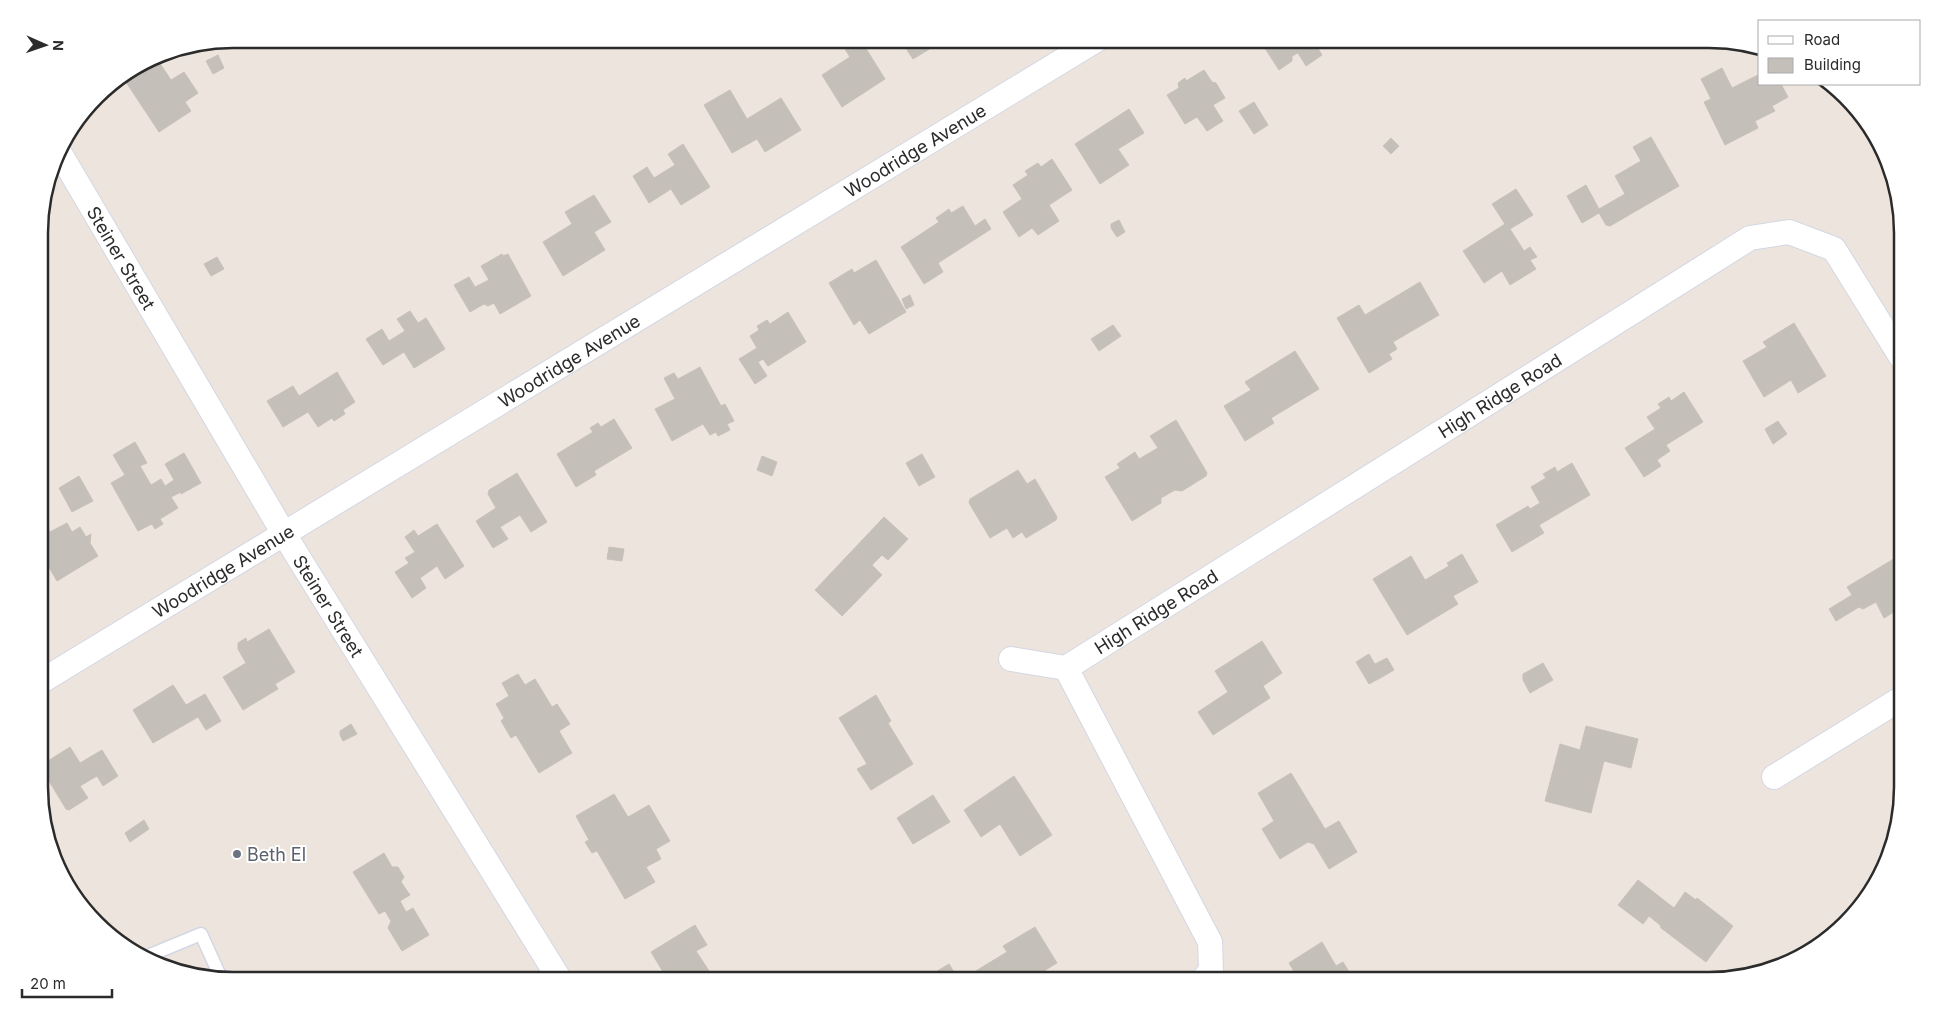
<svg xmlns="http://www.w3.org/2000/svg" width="1941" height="1019" viewBox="0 0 1941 1019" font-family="Inter,sans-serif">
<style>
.building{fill:#c5bfba;stroke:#c8c1b7}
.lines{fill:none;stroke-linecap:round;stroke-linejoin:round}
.service-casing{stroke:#d3d7e4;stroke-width:15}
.minor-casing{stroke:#d3d7e4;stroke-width:26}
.service{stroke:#fff;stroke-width:12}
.minor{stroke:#fff;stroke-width:24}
.worship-dot{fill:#6b7280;stroke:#fff;stroke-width:2}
.labels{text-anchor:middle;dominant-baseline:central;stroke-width:4;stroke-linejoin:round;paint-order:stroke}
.street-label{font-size:18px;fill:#2b2b2b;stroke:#fff}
.worship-label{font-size:18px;fill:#5b616d;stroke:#fff;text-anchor:start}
.rim{fill:none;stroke:#2b2b2b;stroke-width:2.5}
</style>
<rect width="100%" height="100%" fill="#ede5dd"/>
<g class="building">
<path d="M854,39H860L885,79L842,107L822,75L850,57L843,46Z"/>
<path d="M900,39H946L913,59Z"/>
<path d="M1259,39H1318L1314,42L1322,55L1306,66L1298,53L1292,56V61L1279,70Z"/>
<path d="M1321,39H1332L1324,44Z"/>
<path d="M218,55L224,68L213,74L206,61Z"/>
<path d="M155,56L171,80L184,72L198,93L185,102L191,111L159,132L122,76Z"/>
<path d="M1722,68L1732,88L1760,74V84H1781L1788,97L1772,106L1775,111L1755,121L1758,128L1725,145L1704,102L1711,99L1701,79Z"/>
<path d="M1204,70L1212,82L1216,83L1225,98L1213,105L1223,121L1207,131L1197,117L1185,124L1167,95L1179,88L1178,83L1185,78L1186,81Z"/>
<path d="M730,90L747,119L781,98L801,130L765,152L757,139L732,153L704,105Z"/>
<path d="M1254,102L1268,125L1254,134L1239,111Z"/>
<path d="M1129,109L1144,133L1118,149L1129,165L1100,184L1075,144Z"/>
<path d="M1651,137L1679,186L1610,226L1606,225L1599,213L1582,223L1567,196L1586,185L1599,209L1625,194L1615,176L1641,161L1633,147Z"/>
<path d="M1391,138L1399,146L1391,154L1383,146Z"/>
<path d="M683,144L710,187L681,205L671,189L649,203L633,176L647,167L654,178L675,165L668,154Z"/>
<path d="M1052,159L1072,190L1049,205L1059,221L1038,235L1032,228L1019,237L1003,212L1022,199L1013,185L1028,175L1025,171L1038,163L1041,167Z"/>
<path d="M1516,189L1533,215L1510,229L1524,251L1530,247L1537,257L1530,260L1536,269L1510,285L1502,271L1484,283L1463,251L1505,224L1492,204Z"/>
<path d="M594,195L611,222L594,232L605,250L563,276L543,242L572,224L565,212Z"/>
<path d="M963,206L975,226L985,219L991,229L938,263L943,272L924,284L901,247L939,222L936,218L949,209L951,213Z"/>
<path d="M1119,220L1125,232L1117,237L1111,228V224Z"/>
<path d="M502,254L503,256L508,254L531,296L500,314L494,303L488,306L484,304L470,312L454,285L469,277L475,287L489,280L481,266Z"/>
<path d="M217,257L224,269L211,276L204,264Z"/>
<path d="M876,260L906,312L869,334L860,320L854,325L829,283L852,269L854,273Z"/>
<path d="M1420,282L1439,315L1393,342L1397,349L1389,354L1392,359L1369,373L1337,318L1359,305L1365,315Z"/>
<path d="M910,295L914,305L906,309L902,299Z"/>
<path d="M410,311L418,323L426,318L445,349L414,368L404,352L383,365L366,339L382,329L389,341L405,331L397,319Z"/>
<path d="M788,312L806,342L768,366L763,359L758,362L767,376L755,384L739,359L757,348L750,336L759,330L757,326L767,320L770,324Z"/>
<path d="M1794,323L1826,376L1798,393L1791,380L1764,397L1743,361L1767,347L1763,342Z"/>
<path d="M1113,325L1121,336L1099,351L1091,339Z"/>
<path d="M1295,351L1319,389L1271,418L1274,423L1245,441L1224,406L1251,390L1245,382Z"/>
<path d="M700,367L721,406L725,404L734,421L727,424L730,430L718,436L716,432L710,435L703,424L672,441L655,409L675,399L664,378L674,373L678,379Z"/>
<path d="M337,372L355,402L343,410L345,414L334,421L332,418L318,427L308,412L283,427L267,401L293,386L299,396Z"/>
<path d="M1684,392L1703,422L1666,445L1670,451L1657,460L1661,466L1644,477L1625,448L1655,429L1647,417L1661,408L1658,404L1669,397L1671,401Z"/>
<path d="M614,419L632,448L594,471L596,475L576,487L557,454L593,432L590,428L598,423L601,427Z"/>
<path d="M1176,420L1207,473L1206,476L1182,491L1175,490L1161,498V503L1132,521L1105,477L1120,468L1117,464L1135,452L1139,459L1158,448L1150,436Z"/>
<path d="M1778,421L1787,434L1773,444L1765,429Z"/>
<path d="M135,442L147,463L140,466L151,485L161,479L165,486L174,480L165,464L184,453L201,483L181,494V492L171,497L178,508L160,519L163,524L155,529L152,524L138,531L111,483L125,475L113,455Z"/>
<path d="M922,454L935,477L919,486L906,463Z"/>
<path d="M762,456L777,462L772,476L757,470Z"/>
<path d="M1572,463L1590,495L1539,525L1544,533L1512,552L1496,525L1528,506L1530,509L1540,503L1531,487L1546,478L1543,474L1555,467L1557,472Z"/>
<path d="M1018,470L1027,484L1035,479L1057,517L1056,520L1026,538L1022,532L1013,538L1007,528L990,538L969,503L970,499Z"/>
<path d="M517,473L547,522L531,532L520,515L500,527L508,539L493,548L476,521L496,508L488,494L489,490Z"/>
<path d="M79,476L93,501L72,512L59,488Z"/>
<path d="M884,517L908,539L888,560L882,555L872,565L882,575L842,616L815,590Z"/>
<path d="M45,523L50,532L67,523L72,532L80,527L86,537L91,534L90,543L98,556L57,581L40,552V527Z"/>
<path d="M437,524L464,566L445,579L437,566L420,578L426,588L412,598L395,572L409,563L405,558L415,552L405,537L414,530L418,536Z"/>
<path d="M609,547L624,549L622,561L607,559Z"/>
<path d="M1462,554L1478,582L1453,596L1458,604L1407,635L1373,579L1411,556L1425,580L1449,566L1447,563Z"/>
<path d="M1902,554V607L1884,618L1876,602L1863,609L1859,607L1836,621L1829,609L1852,595L1847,587Z"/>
<path d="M269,629L295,672L275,684L278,689L243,710L223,677L246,663L238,649V643L246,638L247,642Z"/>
<path d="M1262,641L1282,673L1263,686L1270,698L1213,735L1198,712L1228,692L1215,671Z"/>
<path d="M1369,654L1382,677L1369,684L1356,662Z"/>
<path d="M1387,658L1394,670L1382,677L1375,664Z"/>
<path d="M1543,663L1553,680L1530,693L1523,680V674Z"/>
<path d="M518,674L525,685L535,679L552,707L557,704L570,724L559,731L572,753L539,773L516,735L511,738L501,721L504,718L496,704L509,696L502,683Z"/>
<path d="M173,685L186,705L205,694L221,721L206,730L198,717L153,743L133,710Z"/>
<path d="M876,695L891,721L888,723L913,764L871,790L857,769L867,764L839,718Z"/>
<path d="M351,724L357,734L343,741L340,735V731Z"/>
<path d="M1586,726L1638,739L1631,768L1604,761L1591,813L1545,801L1560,744L1580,750Z"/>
<path d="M70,747L80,763L102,750L118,776L103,786L97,776L80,786L88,798L69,810L66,809L40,766Z"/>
<path d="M1291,773L1325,829L1339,821L1357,852L1329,869L1314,844L1308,842L1280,859L1262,829L1274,821L1258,793Z"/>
<path d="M1014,776L1052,835L1020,856L1000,824L981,837L964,810Z"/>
<path d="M614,794L628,817L649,805L670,841L656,849L661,859L646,867L655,882L625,899L597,851L592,853L585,842L589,840L576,816Z"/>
<path d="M933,795L950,822L913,844L897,818Z"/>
<path d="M40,811L49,824L46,826L40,812Z"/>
<path d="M144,820L149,829L130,842L125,833Z"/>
<path d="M384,853L392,867H398L404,877L401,882L410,895L400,901L406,912L413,908L429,935L402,951L388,928L391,921L385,911L379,914L353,872Z"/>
<path d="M1638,880L1674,908L1685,892L1696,900L1697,898L1733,926L1706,962L1661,928L1660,925L1649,916L1643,924L1618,905Z"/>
<path d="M695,925L707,945L696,951L715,980H668L651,952Z"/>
<path d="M1035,927L1057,963L1029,980H961L1007,952L1003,946Z"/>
<path d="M1322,942L1336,966L1343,962L1354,980H1299L1289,963Z"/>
<path d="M949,964L959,980H932L929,976Z"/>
<path d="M732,972L736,980H719Z"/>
</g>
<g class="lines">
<g class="service-casing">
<path id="service" d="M143,958L201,934L221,978"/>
</g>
<g class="minor-casing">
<g id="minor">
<path id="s1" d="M58,150L284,534L560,980"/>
<path id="s2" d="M1011,659L1066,668L1750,238L1789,232L1834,249L1901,357"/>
<path d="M1066,668L1210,942L1211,970L1203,980"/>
<path id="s3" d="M40,682L1098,39"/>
<path d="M1774,777L1902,698"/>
</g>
</g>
<use href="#service" class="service"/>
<use href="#minor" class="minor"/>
</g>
<circle class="worship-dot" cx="237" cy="854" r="5"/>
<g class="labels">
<g class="street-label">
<text stroke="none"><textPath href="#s3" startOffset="1024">Woodridge Avenue</textPath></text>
<text stroke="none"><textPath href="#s1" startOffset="125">Steiner Street</textPath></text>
<text stroke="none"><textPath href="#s3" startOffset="619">Woodridge Avenue</textPath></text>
<text stroke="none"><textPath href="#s2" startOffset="568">High Ridge Road</textPath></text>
<text stroke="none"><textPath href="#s3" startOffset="214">Woodridge Avenue</textPath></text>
<text stroke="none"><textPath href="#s1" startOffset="530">Steiner Street</textPath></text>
<text stroke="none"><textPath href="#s2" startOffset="162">High Ridge Road</textPath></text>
</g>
<g class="worship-label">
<text x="247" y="854">Beth El</text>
</g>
</g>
<path d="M0 0H1941V1019H0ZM233 48H1709A185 185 0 0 1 1894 233V787A185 185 0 0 1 1709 972H233A185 185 0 0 1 48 787V233A185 185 0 0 1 233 48Z" fill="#fff" fill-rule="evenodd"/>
<path class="rim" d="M233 48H1709A185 185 0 0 1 1894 233V787A185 185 0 0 1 1709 972H233A185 185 0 0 1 48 787V233A185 185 0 0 1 233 48Z"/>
<rect x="1758" y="20" width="162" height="65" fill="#ffffff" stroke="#aaaaaa"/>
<rect x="1768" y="36" width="25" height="8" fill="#ffffff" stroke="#aaaaaa"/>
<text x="1804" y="45" font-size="15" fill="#2b2b2b">Road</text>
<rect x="1768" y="58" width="25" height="15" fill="#c5bfba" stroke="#aaaaaa"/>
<text x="1804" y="70" font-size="15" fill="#2b2b2b">Building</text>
<g transform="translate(45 45) rotate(92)" stroke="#ffffff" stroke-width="4" paint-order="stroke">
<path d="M0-4L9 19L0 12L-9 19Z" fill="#2b2b2b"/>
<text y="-8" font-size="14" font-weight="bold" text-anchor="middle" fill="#2b2b2b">N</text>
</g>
<path d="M22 989v8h90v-8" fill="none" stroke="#2b2b2b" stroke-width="2.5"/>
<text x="30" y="989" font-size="15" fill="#2b2b2b" stroke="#ffffff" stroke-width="4" paint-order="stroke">20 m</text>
</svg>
